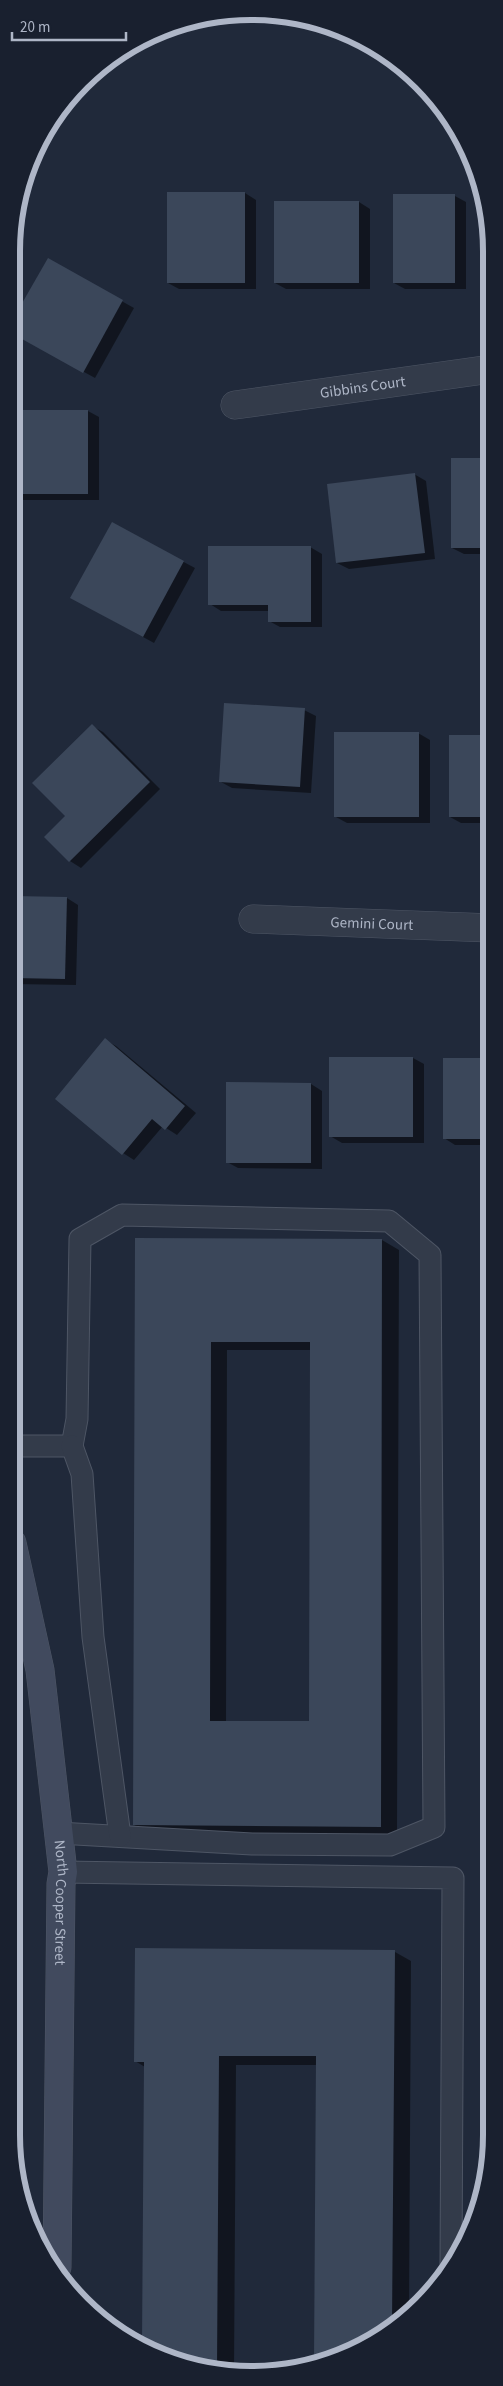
<svg xmlns="http://www.w3.org/2000/svg" width="503" height="2386" viewBox="0 0 503 2386" font-family="'Source Sans 3',sans-serif">
<style>
.shadow{fill:#0007;fill-rule:evenodd}
.building{fill:#3b475a;fill-rule:evenodd}
.lines{fill:none;stroke-linecap:round;stroke-linejoin:round}
.service-casing{stroke:#4e5665;stroke-width:23}
.minor-casing{stroke:#4e5665;stroke-width:29}
.secondary-casing{stroke:#4e5665;stroke-width:29}
.service{stroke:#333b4a;stroke-width:21}
.minor{stroke:#333b4a;stroke-width:28}
.secondary{stroke:#414a5e;stroke-width:28}
.labels{text-anchor:middle;dominant-baseline:central;stroke-width:4;stroke-linejoin:round;paint-order:stroke}
.street-label{font-size:15px;fill:#aeb6c7;stroke:#19202f}
.rim{fill:none;stroke:#aeb6c7;stroke-width:6}
</style>
<rect width="100%" height="100%" fill="#20293a"/>
<g class="shadow">
<path d="M245,193L256,200V289H179L168,283Z"/>
<path d="M394,196H455L466,202V289H405L394,283Z"/>
<path d="M359,202L370,209V289H286L275,283Z"/>
<path d="M48,260L134,308L95,378L13,333Z"/>
<path d="M13,411H88L99,417V500H13Z"/>
<path d="M452,459H491V554H464L452,548Z"/>
<path d="M414,474L426,481L435,559L349,569L337,563Z"/>
<path d="M112,524L195,568L154,643L83,604Z"/>
<path d="M310,547L322,554V627H280L269,621V611H221L210,604Z"/>
<path d="M304,710L316,716L311,793L232,788L221,782Z"/>
<path d="M92,726L103,732L160,789L81,868L70,861L46,837L67,816Z"/>
<path d="M418,733L430,740V823H347L336,817Z"/>
<path d="M491,737V823H461L450,817Z"/>
<path d="M13,897L67,898L78,905L76,985L12,984Z"/>
<path d="M105,1040L116,1046L196,1113L177,1135L163,1126L134,1160L123,1153Z"/>
<path d="M413,1058L424,1064V1143H342L330,1136Z"/>
<path d="M491,1059V1145H455L444,1138Z"/>
<path d="M311,1084L322,1091V1169L238,1168L227,1162Z"/>
<path d="M136,1239L382,1240L399,1250L397,1836L151,1834L134,1825ZM227,1350H311L310,1722H226Z"/>
<path d="M395,1952L411,1961L409,2316L328,2362L315,2364L317,2065H236L234,2374L159,2356L143,2346L145,2067L135,2061Z"/>
</g>
<g class="building">
<rect x="167" y="192" width="78" height="91"/>
<rect x="393" y="194" width="62" height="89"/>
<rect x="274" y="201" width="85" height="82"/>
<path d="M48,258L123,300L83,373L13,334V319Z"/>
<rect x="13" y="410" width="75" height="84"/>
<rect x="451" y="458" width="40" height="90"/>
<path d="M415,473L425,553L336,563L327,484Z"/>
<path d="M112,522L184,561L143,637L70,598Z"/>
<path d="M208,546H311V622H268V605H208Z"/>
<path d="M224,703L305,708L300,787L219,782Z"/>
<path d="M92,724L150,782L69,862L44,837L65,816L32,783Z"/>
<rect x="334" y="732" width="85" height="85"/>
<rect x="449" y="735" width="42" height="82"/>
<path d="M13,896L67,897L65,979L12,978Z"/>
<path d="M105,1038L185,1106L165,1130L152,1119L122,1155L55,1099Z"/>
<rect x="329" y="1057" width="84" height="80"/>
<rect x="443" y="1058" width="48" height="81"/>
<path d="M226,1082L311,1083V1163H226Z"/>
<path d="M135,1238L382,1239L381,1827L133,1825ZM211,1342H310L309,1721H210Z"/>
<path d="M135,1948L395,1950L392,2325L328,2362L314,2364L316,2056H219L217,2370L159,2356L142,2345L144,2062H134Z"/>
</g>
<g class="lines">
<g class="service-casing">
<g id="service">
<path d="M12,1446H72L77,1419L80,1239L122,1215L389,1221L430,1255L434,1827L390,1845L252,1844L58,1833"/>
<path d="M72,1446L82,1474L93,1637L120,1836"/>
<path d="M63,1872L453,1878L451,2264"/>
</g>
</g>
<g class="minor-casing">
<g id="minor">
<path id="s1" d="M235,405L491,369"/>
<path id="s2" d="M253,919L491,928"/>
</g>
</g>
<g class="secondary-casing">
<g id="secondary">
<path id="s3" d="M12,1543L40,1670L63,1872L61,1884L57,2267"/>
</g>
</g>
<use href="#service" class="service"/>
<use href="#minor" class="minor"/>
<use href="#secondary" class="secondary"/>
</g>
<g class="labels">
<g class="street-label">
<text stroke="none"><textPath href="#s1" startOffset="129">Gibbins Court</textPath></text>
<text stroke="none"><textPath href="#s2" startOffset="119">Gemini Court</textPath></text>
<text stroke="none"><textPath href="#s3" startOffset="364">North Cooper Street</textPath></text>
</g>
</g>
<path d="M0 0H503V2386H0ZM251 20H252A231 231 0 0 1 483 251V2135A231 231 0 0 1 252 2366H251A231 231 0 0 1 20 2135V251A231 231 0 0 1 251 20Z" fill="#19202f" fill-rule="evenodd"/>
<path class="rim" d="M251 20H252A231 231 0 0 1 483 251V2135A231 231 0 0 1 252 2366H251A231 231 0 0 1 20 2135V251A231 231 0 0 1 251 20Z"/>
<path d="M12 32v8h114v-8" fill="none" stroke="#aeb6c7" stroke-width="2.5"/>
<text x="20" y="32" font-size="15" fill="#aeb6c7" stroke="#19202f" stroke-width="4" paint-order="stroke">20 m</text>
</svg>
